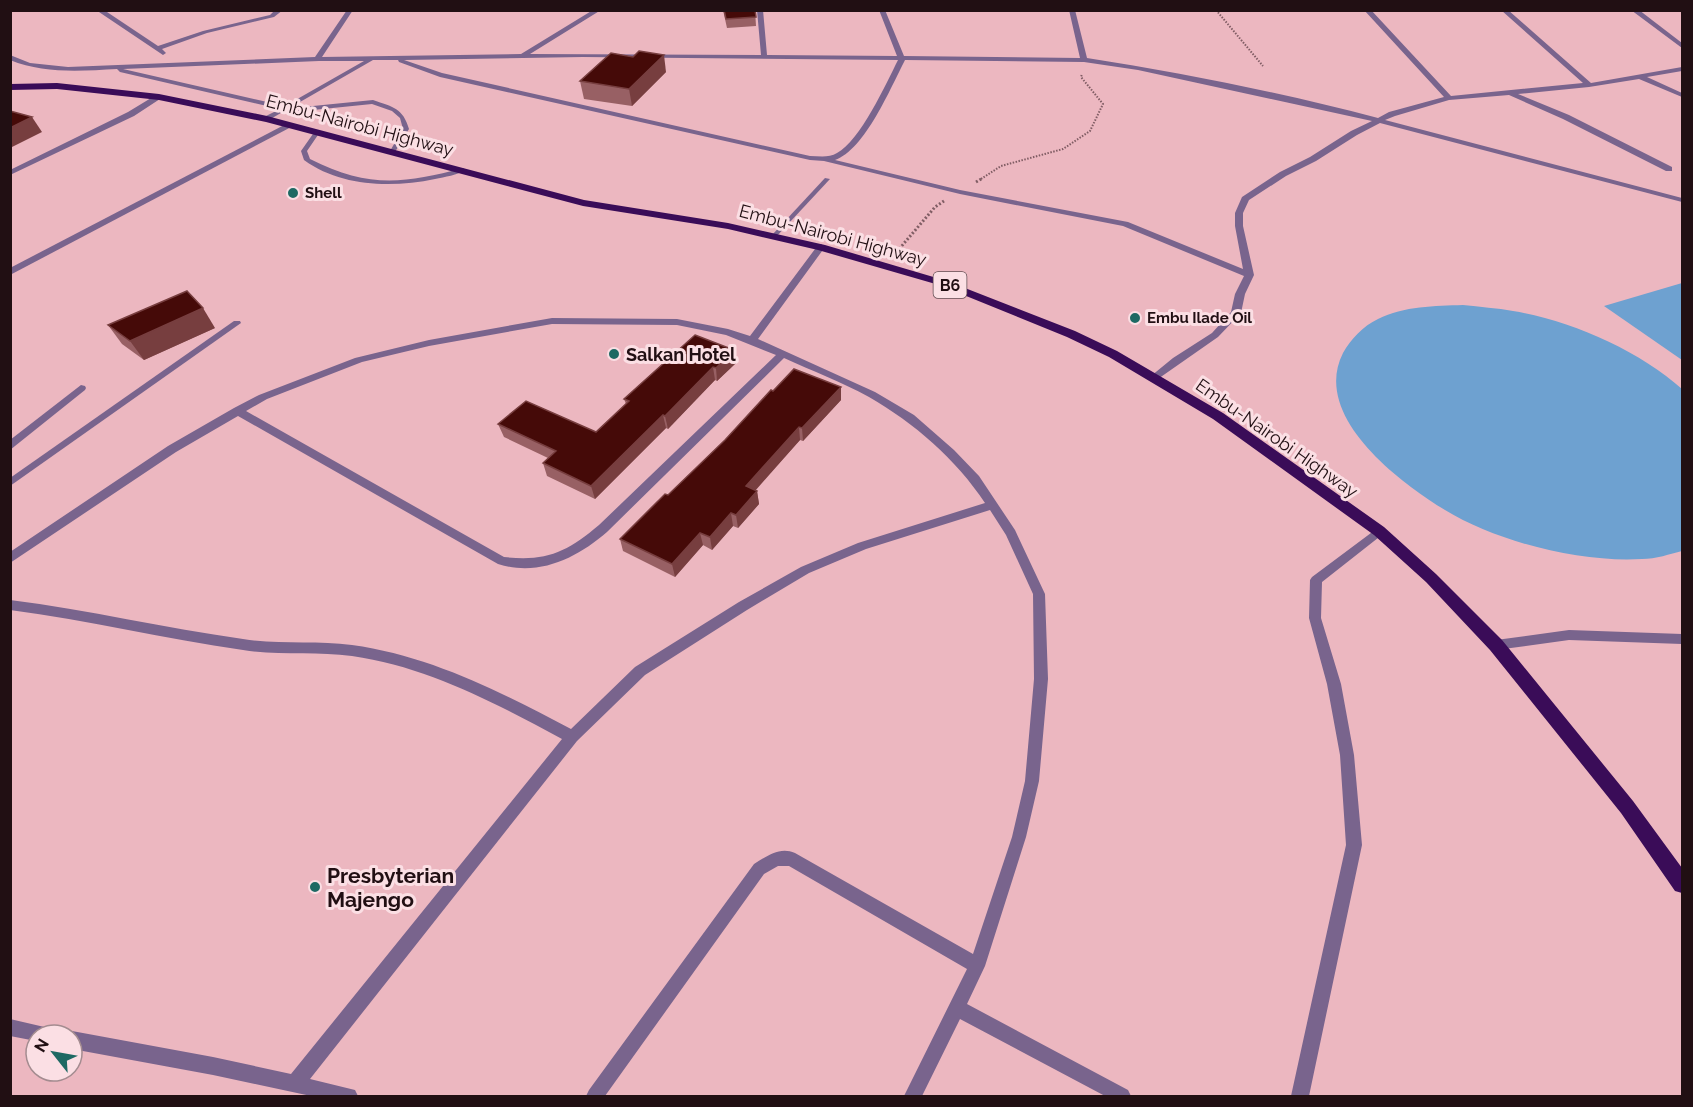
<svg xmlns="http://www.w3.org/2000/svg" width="1693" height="1107" viewBox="0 0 1693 1107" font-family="Raleway,sans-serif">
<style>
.water{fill:#6ea1d0}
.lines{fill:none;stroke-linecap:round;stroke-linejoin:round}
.path-far1{stroke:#805d64;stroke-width:2;stroke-dasharray:1.5 1.5;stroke-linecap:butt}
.path{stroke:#805d64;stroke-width:3;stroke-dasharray:2 2;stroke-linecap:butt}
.lane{fill:#79648d;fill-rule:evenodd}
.street{fill:#79648d;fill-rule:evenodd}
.primary{fill:#3a0c58;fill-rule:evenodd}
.wall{fill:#986064}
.shaded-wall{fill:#773e3f}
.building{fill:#450a08;stroke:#773e3f;stroke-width:1.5}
.poi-dot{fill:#1e6963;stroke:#fbdfe4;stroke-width:2}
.labels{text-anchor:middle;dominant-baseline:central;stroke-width:6;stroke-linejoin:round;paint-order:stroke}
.far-poi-label{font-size:15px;font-weight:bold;fill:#210f13;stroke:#fbdfe4;text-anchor:start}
.shield{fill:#fbdfe4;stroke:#624d52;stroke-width:1.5}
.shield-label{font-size:16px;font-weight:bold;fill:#210f13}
.street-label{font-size:18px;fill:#210f13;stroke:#fbdfe4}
.poi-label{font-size:18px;font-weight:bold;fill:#210f13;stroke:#fbdfe4;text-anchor:start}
.near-poi-label{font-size:21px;font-weight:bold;fill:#210f13;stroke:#fbdfe4;text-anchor:start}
</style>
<rect width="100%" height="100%" fill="#ecb7c0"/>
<g class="water">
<path d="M1682,283V360L1604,306Z"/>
<path d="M1463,305C1480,307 1497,308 1513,311C1570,320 1640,351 1682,389V551C1670,554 1656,559 1642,559C1582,563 1497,542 1445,510C1399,482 1311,416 1343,353C1351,339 1363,326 1378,319C1404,306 1435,306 1463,305Z"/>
</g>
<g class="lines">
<g class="path-far1">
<path d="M1216,10L1263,66"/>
<path d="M981,179L1001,166L1063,149L1090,131L1103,104L1081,77L1082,74"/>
</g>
<g class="path">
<path d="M976,182L983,178"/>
<path d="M894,255L935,207L944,201"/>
</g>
<g class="lane">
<path d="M373,100C393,107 403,108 409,129L395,152L390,151L403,129L400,118L392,111L372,104L303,111L286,110L283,108L286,106L303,107Z"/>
<path d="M317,130L320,132L307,151L310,159C367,188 403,184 463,168L466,170C457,175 445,177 435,179C392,188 341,187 304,160L301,151L315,131Z"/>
<path d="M825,178L830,179L776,237H772V235Z"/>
<path d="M234,321H240L241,323L10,486V478Z"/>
</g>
<g class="street">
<path d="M96,10H104L158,46L203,31L270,15L275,10H283L274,17L207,33L162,49L166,53L163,55Z"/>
<path d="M347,10H353L322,57L521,54L593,10H601L530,54L761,55L757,10H763L767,55L897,56L879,10H885L904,56L1080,58L1069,10H1075L1087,58C1184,73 1283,93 1378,118L1389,112L1444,97L1364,10H1371L1451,96L1583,83L1501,10H1508L1591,83L1682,67V71L1647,77L1682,93V97L1639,79L1589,87L1518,94L1569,115L1672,167V171H1666L1563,119L1509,95L1449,100L1395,116L1385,120L1682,198V202L1380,123L1357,135L1316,161L1286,176L1249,200L1243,213V226L1254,275L1245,294L1241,313L1218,337L1155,381L1150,378L1151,376L1173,358L1212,333L1231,312L1235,294L1244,276L1123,226L960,194L824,161L810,160L440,77L399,62L398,60H373L267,121L263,119L264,117L280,109L120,72L117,69C81,71 44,74 10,60V55L30,63L68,67L315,57ZM583,57L898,60C886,84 860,141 837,153C829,158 819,156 810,156L442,73L404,60ZM905,60L1084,62L1138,70L1372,121L1351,131L1310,157L1280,172L1242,197L1235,213V226L1243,269L1128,222L960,190L835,160C865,150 891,87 905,60ZM319,61H364L285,106L123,69Z"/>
<path d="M1631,10H1639L1682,43V48Z"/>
<path d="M156,95L163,97L134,116L10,175V170L128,112Z"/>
<path d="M288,123L295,125L10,275V268Z"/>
<path d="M821,244L825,247L758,339L875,392L914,415L954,450L979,476L1015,530L1045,594L1048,679L1039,781L1026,837L985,966L967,1004L1128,1090L1131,1096H1105L960,1019L922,1096H904L967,969L789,866H778L764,874L605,1096H586L589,1090L754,864C767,856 780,846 795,853L973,954L1012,837L1025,781L1034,679L1033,594L1006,535L990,510L866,549L809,573L747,610L645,675L577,741L310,1079L355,1090L358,1096H311L213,1075L72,1049V1035H66L72,1031L213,1057L291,1074L562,739C495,703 428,667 352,656C316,651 279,656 243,650C165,639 89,620 10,610V600C89,610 165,628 243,639C279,645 316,640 352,645C431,656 501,692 571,729L635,667L739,602L801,567L858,543L985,503C956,459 914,423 869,397C842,382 812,371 784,358L607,532C577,558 539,577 498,564L238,416L176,452L10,563V552L168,446L234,408L259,395L355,358L429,340L552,318L677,319L728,329L750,336L818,245ZM552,324L677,325L726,335L776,355L599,525C567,552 546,562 504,557L246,411L267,399L362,362L429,346Z"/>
<path d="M81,385L85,386L86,388L85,390L10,450V440Z"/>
<path d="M1379,527L1383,528L1385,531L1383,534L1322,582L1321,618L1341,684L1354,755L1362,845L1309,1096H1291L1346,845L1340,755L1327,684L1309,618L1310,580L1312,577Z"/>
<path d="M1569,630L1682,634V644L1569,640L1496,650L1491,649L1490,645L1491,641L1496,640Z"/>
<path d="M10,1019L53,1029L56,1035H36V1041L10,1036Z"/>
</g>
<path class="primary" d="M57,83L159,94L267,116L584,200L728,223L825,245L947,281L1075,331L1117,351L1223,413L1384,527L1436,574L1502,640L1633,801L1682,868V893L1675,891L1621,813L1490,650L1426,582L1374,535L1213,419L1109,357L1067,337L939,285L818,250L728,229L583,206L266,122L159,100L57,89L10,90V84Z"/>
</g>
<g class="wall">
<path d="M723,10H755L756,26L727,28Z"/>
<path d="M666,72L632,106L584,99L580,81Z"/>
<path d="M108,325L215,328L144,360L122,344Z"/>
<path d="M734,350L736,363L717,381L715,380L668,429L666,428L595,499L547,476L543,463L548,458L504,437L498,424L596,432L626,404L624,399Z"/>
<path d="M841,387V400L803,441L800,440L755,490L757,491L759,504L738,528L733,526L712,550L703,545L675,577L623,551L620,539L668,495L725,440L773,391Z"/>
</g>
<g class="shaded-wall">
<path d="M664,55L666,72L632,106L629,89Z"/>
<path d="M32,117L42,132L10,148V128Z"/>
<path d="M203,308L215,328L144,360L130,341Z"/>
<path d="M734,350L736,363L717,381L716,368Z"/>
<path d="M713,367L715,380L668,429L665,416Z"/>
<path d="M841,387V400L803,441L802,428Z"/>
<path d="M663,415L666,428L595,499L591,486Z"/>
<path d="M799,427L800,440L748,499L746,486Z"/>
<path d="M757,491L759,504L738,528L736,515Z"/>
<path d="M731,513L733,526L712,550L710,537Z"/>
<path d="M700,533L703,545L675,577L672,564Z"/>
</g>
<g class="building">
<path d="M724,10H755L756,17L726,19Z"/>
<path d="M639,51L664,55L629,89L580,81L611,53L633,57Z"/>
<path d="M10,111L32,117L10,128Z"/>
<path d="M187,291L203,308L130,341L108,325Z"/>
<path d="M695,335L734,350L716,368L713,367L665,416L663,415L591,486L543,463L556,451L498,424L526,401L596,432L629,401L624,399Z"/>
<path d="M794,369L841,387L802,428L799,427L746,486L757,491L736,515L731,513L710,537L700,533L672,564L620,539L665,494L668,495L725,440L771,390L773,391Z"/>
</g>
<g class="poi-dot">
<circle cx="293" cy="193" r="6"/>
<circle cx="1135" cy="318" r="6"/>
<circle cx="614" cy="354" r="6"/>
<circle cx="315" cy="887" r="6"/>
</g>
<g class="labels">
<g class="far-poi-label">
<text x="305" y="193">Shell</text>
<text x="1147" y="318">Embu Ilade Oil</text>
</g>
<rect class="shield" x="933.5" y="272" width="33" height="26" rx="4.5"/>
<g class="shield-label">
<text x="950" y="285">B6</text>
</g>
<g class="street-label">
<text transform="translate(360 125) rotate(15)">Embu-Nairobi Highway</text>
<text transform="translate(833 235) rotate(15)">Embu-Nairobi Highway</text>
<text transform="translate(1277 438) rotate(35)">Embu-Nairobi Highway</text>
</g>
<g class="poi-label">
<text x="626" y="354">Salkan Hotel</text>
</g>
<g class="near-poi-label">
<text x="327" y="875">Presbyterian<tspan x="327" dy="24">Majengo</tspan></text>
</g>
</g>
<rect width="1693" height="1107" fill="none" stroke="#210f13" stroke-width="24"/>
<g transform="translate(54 1053) rotate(301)"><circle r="28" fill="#fbdfe4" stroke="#a48c90" stroke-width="1.5"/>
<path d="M0-4.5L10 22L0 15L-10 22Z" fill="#1e6963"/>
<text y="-9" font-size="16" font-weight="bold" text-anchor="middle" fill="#210f13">N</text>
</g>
</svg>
